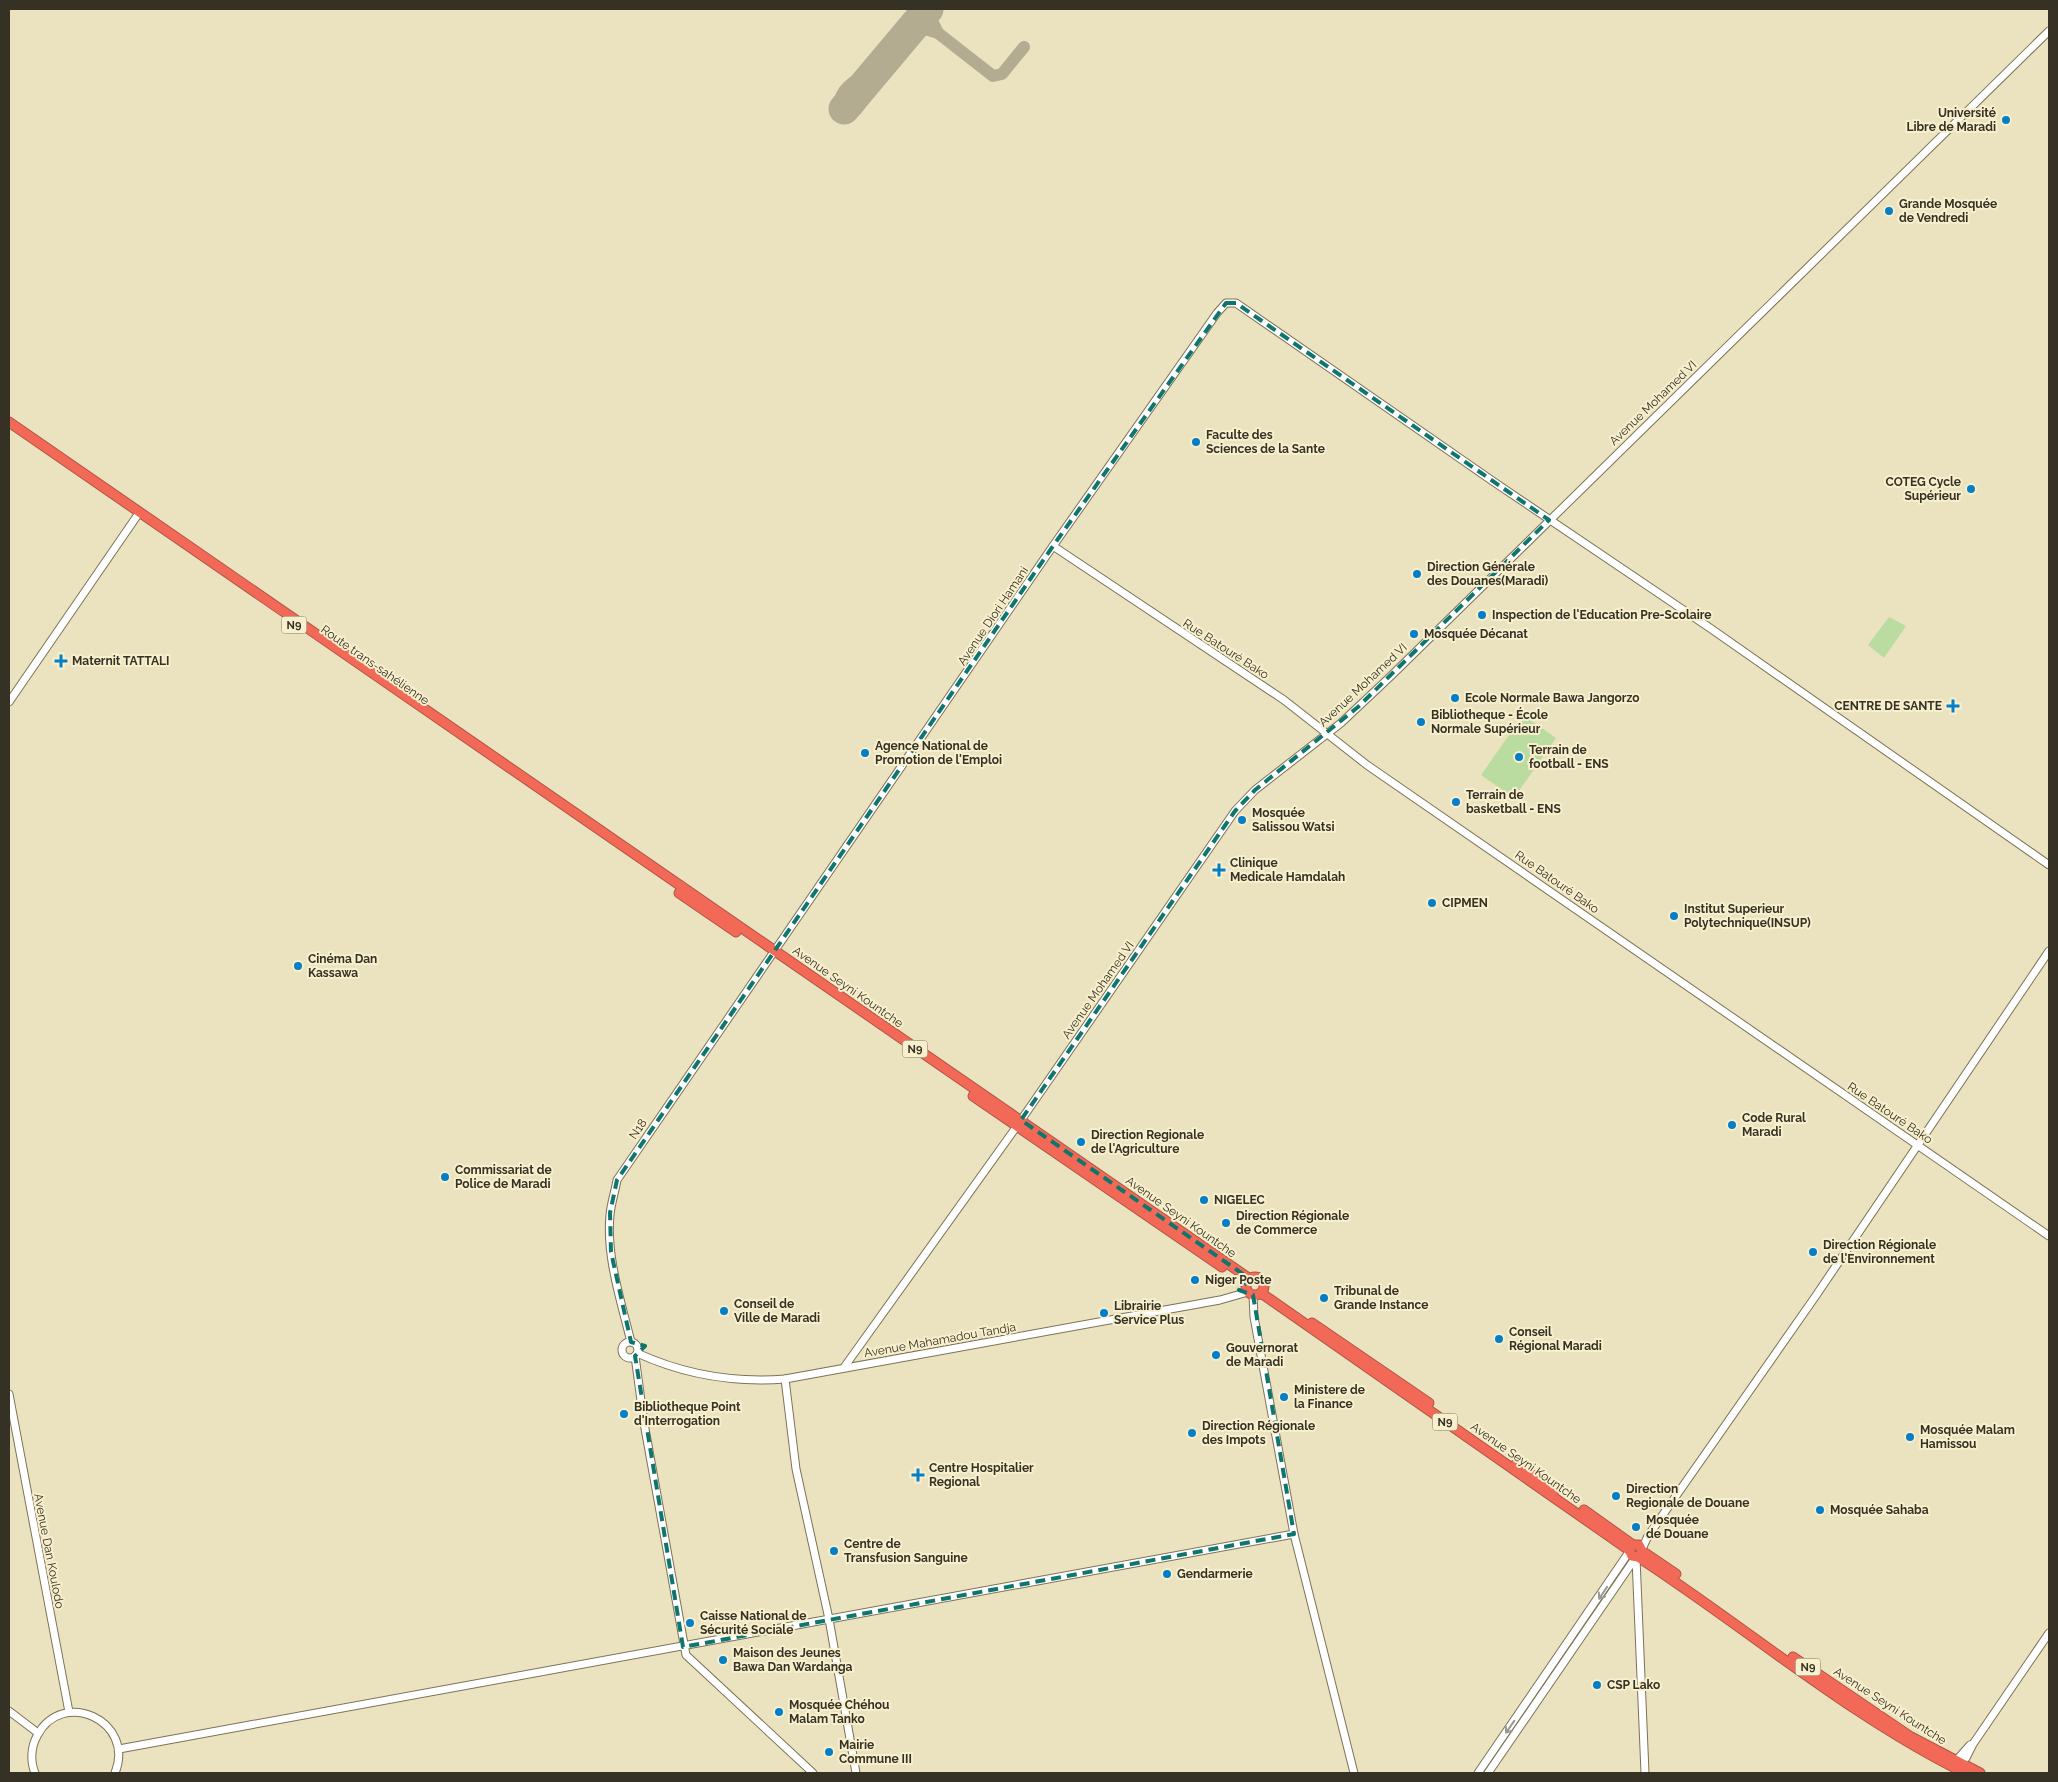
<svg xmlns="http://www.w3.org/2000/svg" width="2058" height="1782" viewBox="0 0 2058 1782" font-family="Raleway,sans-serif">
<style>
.green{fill:#bbdca0}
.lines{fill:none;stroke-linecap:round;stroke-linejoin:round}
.taxiway{stroke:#b4ac91;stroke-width:12}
.runway{stroke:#b4ac91;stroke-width:31}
.secondary-casing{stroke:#7b7355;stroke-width:9}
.highway-casing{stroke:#b05645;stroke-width:11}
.secondary{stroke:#fff;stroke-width:7}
.highway{stroke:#f26a57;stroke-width:9}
.oneway{stroke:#9a9892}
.marked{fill:none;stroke:#0f766e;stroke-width:4;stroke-dasharray:10 6;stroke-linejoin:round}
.poi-dot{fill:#047ec7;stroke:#f8efcd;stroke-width:2}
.labels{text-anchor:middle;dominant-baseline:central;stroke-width:4;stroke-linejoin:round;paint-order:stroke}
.shield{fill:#f8efcd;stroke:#706a57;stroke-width:1}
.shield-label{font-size:11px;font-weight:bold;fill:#353124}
.poi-label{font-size:12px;font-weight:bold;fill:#353124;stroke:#f8efcd;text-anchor:start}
.street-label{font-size:12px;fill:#353124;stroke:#f8efcd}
</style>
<rect width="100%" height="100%" fill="#ebe2c0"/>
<g class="green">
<path d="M1889,617L1906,626L1884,658L1868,645Z"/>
<path d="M1523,715L1556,738L1514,798L1481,775Z"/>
</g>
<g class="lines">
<g class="taxiway">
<path d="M932,9V21L938,33L993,76L1002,74L1024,47"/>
<path d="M905,35L925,29L938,33"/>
<path d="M880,66C869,83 869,94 856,110C848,112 845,111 840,105C838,85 866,76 880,66Z"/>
</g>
<path class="runway" d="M844,109L928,9"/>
<g class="secondary-casing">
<g id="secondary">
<path d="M1053,546L1284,700L1367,765L2049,1236"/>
<path d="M9,702L139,513"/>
<path d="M1253,1295L1254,1317L1294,1534L1354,1773"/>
<path d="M631,1342C621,1301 606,1257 610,1215C611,1203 615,1192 617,1180L1053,546L1217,313L1226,303H1236L1494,482L1710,628L2049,865"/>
<circle cx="630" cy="1350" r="8"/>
<path d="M637,1353C685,1375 732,1383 785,1379L1220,1300L1248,1292"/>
<path d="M635,1356L644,1423L686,1655L813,1773"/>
<path d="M845,1366L1017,1126L1235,811L1255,790L1341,723L1392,675L2049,31"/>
<path d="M785,1379L796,1469L829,1619L856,1773"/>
<path d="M9,1394L69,1712"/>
<path d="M1642,1549L1648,1536L1815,1297L2049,951"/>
<path d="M1636,1558L1645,1773"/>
<path d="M9,1711L38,1733"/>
<path d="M119,1749L1294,1534"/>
<path d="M1954,1763L1970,1745"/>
<path d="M1957,1765L1966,1758L1973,1744L2049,1633"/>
<path d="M35,1773C30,1761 31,1747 37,1736C62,1687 136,1721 115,1773"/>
<path d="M1478,1773L1629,1552"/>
<path d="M1488,1773L1636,1557"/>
</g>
</g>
<g class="highway-casing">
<g id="highway">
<path d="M9,422L1250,1279"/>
<path d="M679,893L736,932"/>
<path d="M973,1096L1222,1267"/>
<circle cx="1255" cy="1286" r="9"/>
<path d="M1261,1293L1629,1550L1632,1556L1638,1557C1747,1628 1848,1715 1965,1773"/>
<path d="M1312,1323L1429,1403"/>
<path d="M1516,1464L1555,1490"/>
<path d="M1584,1510L1633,1545"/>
<path d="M1633,1545H1639L1642,1551L1676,1574"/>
<path d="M1793,1657L1911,1737L1980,1773"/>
</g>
</g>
<use href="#secondary" class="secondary"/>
<use href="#highway" class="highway"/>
</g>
<defs><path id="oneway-shaft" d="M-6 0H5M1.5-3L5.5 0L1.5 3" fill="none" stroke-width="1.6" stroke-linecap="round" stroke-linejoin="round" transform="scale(1.25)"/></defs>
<g class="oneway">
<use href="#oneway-shaft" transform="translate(1603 1593) rotate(124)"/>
<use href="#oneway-shaft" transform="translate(1510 1727) rotate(125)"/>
</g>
<path class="marked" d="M1226,303H1236L1549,520L1358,707L1255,790L1235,811L1021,1120L1250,1279L1239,1290L1253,1295L1294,1534L683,1647L635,1356L645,1346L631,1342L611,1252L610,1213L617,1180L1053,546Z"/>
<g class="poi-dot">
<circle cx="2006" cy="120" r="5"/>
<circle cx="1889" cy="211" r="5"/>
<circle cx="1196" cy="442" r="5"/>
<circle cx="1971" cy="489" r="5"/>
<circle cx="1417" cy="574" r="5"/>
<circle cx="1482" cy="615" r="5"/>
<circle cx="1414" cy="634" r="5"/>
<path d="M58.5 653.5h5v5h5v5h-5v5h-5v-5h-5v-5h5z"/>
<circle cx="1455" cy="698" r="5"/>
<path d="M1950.5 698.5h5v5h5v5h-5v5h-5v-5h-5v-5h5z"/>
<circle cx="1421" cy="722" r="5"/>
<circle cx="865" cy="753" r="5"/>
<circle cx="1519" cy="757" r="5"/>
<circle cx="1456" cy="802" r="5"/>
<circle cx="1242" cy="820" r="5"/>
<path d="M1216.5 862.5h5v5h5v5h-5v5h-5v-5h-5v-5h5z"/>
<circle cx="1432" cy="903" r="5"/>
<circle cx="1674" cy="916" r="5"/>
<circle cx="298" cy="966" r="5"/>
<circle cx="1732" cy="1125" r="5"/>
<circle cx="1081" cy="1142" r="5"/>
<circle cx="445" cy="1177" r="5"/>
<circle cx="1204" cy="1200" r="5"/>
<circle cx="1226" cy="1223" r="5"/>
<circle cx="1813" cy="1252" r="5"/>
<circle cx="1195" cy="1280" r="5"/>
<circle cx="1324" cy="1298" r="5"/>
<circle cx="724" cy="1311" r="5"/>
<circle cx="1104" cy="1313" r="5"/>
<circle cx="1499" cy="1339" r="5"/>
<circle cx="1216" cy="1355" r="5"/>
<circle cx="1284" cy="1397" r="5"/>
<circle cx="624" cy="1414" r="5"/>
<circle cx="1192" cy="1433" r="5"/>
<circle cx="1910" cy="1437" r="5"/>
<path d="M915.5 1467.5h5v5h5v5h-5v5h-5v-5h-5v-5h5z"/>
<circle cx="1616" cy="1496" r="5"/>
<circle cx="1820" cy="1510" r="5"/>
<circle cx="1636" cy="1527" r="5"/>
<circle cx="834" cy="1551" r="5"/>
<circle cx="1167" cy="1574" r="5"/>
<circle cx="690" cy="1623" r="5"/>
<circle cx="723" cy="1660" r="5"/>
<circle cx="1597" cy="1685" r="5"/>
<circle cx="779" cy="1712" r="5"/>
<circle cx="829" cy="1752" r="5"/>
</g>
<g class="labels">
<g class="shield">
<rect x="281.5" y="616.5" width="25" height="17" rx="4"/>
<rect x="902.5" y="1040.5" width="25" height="17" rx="4"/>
<rect x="1432.5" y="1413.5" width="25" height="17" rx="4"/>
<rect x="1795.5" y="1658.5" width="25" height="17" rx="4"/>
</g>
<g class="shield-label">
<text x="294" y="625">N9</text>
<text x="915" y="1049">N9</text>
<text x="1445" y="1422">N9</text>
<text x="1808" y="1667">N9</text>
</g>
<g class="poi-label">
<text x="1996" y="113" text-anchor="end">Université<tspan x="1996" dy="14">Libre de Maradi</tspan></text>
<text x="1899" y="204">Grande Mosquée<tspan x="1899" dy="14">de Vendredi</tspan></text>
<text x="1206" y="435">Faculte des<tspan x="1206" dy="14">Sciences de la Sante</tspan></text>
<text x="1961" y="482" text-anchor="end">COTEG Cycle<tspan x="1961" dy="14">Supérieur</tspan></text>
<text x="1427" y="567">Direction Générale<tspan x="1427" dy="14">des Douanes(Maradi)</tspan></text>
<text x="1492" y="615">Inspection de l'Education Pre-Scolaire</text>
<text x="1424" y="634">Mosquée Décanat</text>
<text x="72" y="661">Maternit TATTALI</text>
<text x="1465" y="698">Ecole Normale Bawa Jangorzo</text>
<text x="1942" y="706" text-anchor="end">CENTRE DE SANTE</text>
<text x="1431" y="715">Bibliotheque - École<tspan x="1431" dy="14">Normale Supérieur</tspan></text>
<text x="875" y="746">Agence National de<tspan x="875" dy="14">Promotion de l'Emploi</tspan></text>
<text x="1529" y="750">Terrain de<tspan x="1529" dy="14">football - ENS</tspan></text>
<text x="1466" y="795">Terrain de<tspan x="1466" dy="14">basketball - ENS</tspan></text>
<text x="1252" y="813">Mosquée<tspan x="1252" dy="14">Salissou Watsi</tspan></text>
<text x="1230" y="863">Clinique<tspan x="1230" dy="14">Medicale Hamdalah</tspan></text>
<text x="1442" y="903">CIPMEN</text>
<text x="1684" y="909">Institut Superieur<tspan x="1684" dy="14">Polytechnique(INSUP)</tspan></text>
<text x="308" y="959">Cinéma Dan<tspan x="308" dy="14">Kassawa</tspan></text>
<text x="1742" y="1118">Code Rural<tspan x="1742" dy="14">Maradi</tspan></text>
<text x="1091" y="1135">Direction Regionale<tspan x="1091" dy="14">de l'Agriculture</tspan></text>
<text x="455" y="1170">Commissariat de<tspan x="455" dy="14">Police de Maradi</tspan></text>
<text x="1214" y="1200">NIGELEC</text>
<text x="1236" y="1216">Direction Régionale<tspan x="1236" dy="14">de Commerce</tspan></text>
<text x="1823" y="1245">Direction Régionale<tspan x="1823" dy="14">de l'Environnement</tspan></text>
<text x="1205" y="1280">Niger Poste</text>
<text x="1334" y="1291">Tribunal de<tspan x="1334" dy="14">Grande Instance</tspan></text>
<text x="734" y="1304">Conseil de<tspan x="734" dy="14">Ville de Maradi</tspan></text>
<text x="1114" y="1306">Librairie<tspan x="1114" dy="14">Service Plus</tspan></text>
<text x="1509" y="1332">Conseil<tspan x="1509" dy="14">Régional Maradi</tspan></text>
<text x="1226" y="1348">Gouvernorat<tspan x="1226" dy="14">de Maradi</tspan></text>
<text x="1294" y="1390">Ministere de<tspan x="1294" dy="14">la Finance</tspan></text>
<text x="634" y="1407">Bibliotheque Point<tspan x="634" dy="14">d'Interrogation</tspan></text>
<text x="1202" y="1426">Direction Régionale<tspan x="1202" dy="14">des Impots</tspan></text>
<text x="1920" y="1430">Mosquée Malam<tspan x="1920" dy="14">Hamissou</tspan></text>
<text x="929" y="1468">Centre Hospitalier<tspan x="929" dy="14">Regional</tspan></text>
<text x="1626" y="1489">Direction<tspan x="1626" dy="14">Regionale de Douane</tspan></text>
<text x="1830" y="1510">Mosquée Sahaba</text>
<text x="1646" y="1520">Mosquée<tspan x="1646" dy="14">de Douane</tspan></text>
<text x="844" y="1544">Centre de<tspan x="844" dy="14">Transfusion Sanguine</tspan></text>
<text x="1177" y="1574">Gendarmerie</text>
<text x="700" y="1616">Caisse National de<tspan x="700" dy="14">Sécurité Sociale</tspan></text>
<text x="733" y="1653">Maison des Jeunes<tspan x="733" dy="14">Bawa Dan Wardanga</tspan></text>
<text x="1607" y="1685">CSP Lako</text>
<text x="789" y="1705">Mosquée Chéhou<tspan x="789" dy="14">Malam Tanko</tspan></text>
<text x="839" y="1745">Mairie<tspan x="839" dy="14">Commune III</tspan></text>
</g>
<g class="street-label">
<text transform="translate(1653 403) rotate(-44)">Avenue Mohamed VI</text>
<text transform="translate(993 616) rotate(-56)">Avenue Diori Hamani</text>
<text transform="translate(1226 649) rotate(33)">Rue Batouré Bako</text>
<text transform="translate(375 665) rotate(35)">Route trans-sahélienne</text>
<text transform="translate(1363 685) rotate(-43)">Avenue Mohamed VI</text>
<text transform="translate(1557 882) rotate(35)">Rue Batouré Bako</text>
<text transform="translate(848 987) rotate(35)">Avenue Seyni Kountche</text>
<text transform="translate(1098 990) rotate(-55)">Avenue Mohamed VI</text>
<text transform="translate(1890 1113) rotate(34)">Rue Batouré Bako</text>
<text transform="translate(638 1129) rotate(-56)">N18</text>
<text transform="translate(1181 1217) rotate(35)">Avenue Seyni Kountche</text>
<text transform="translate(940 1340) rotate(-10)">Avenue Mahamadou Tandja</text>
<text transform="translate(1526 1463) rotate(35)">Avenue Seyni Kountche</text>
<text transform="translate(49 1551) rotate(79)">Avenue Dan Koulodo</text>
<text transform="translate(1890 1706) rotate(33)">Avenue Seyni Kountche</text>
</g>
</g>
<rect width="2058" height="1782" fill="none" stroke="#353124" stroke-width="20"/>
</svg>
